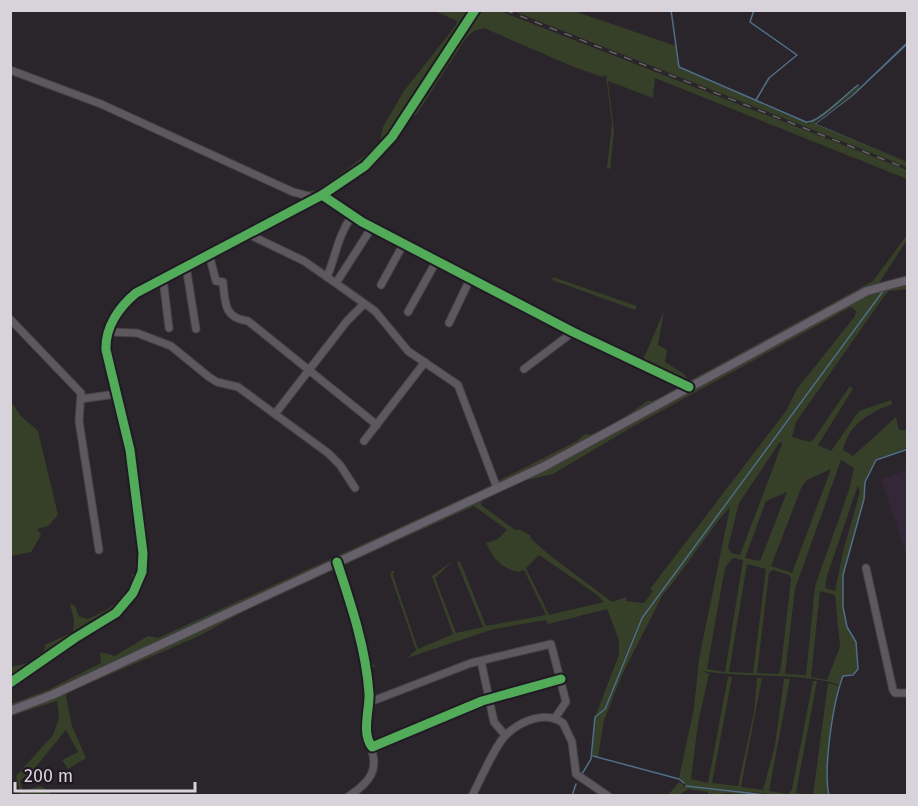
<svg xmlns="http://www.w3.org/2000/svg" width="918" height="806" viewBox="0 0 918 806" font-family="'Fira Sans',sans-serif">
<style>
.built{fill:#342838}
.green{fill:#363f27;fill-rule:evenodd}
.water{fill:#506f89}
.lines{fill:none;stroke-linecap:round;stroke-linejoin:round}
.stream{stroke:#506f89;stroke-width:1.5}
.minor-casing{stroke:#454247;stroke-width:9}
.major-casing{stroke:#454247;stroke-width:10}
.minor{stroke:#5d585e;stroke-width:7}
.major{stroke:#65606a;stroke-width:8}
.rail{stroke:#666366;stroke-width:1.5;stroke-dasharray:8 8;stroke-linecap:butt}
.cycleway-casing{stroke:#211924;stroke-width:13}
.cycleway{stroke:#51ab58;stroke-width:9}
</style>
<rect width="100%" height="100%" fill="#2a252a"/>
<path class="built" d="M907,470H908L907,556L881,479Z"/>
<g class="green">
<path d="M435,11H473L390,135L365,164L320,193L299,192L281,185L307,191L319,190L367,154L380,140L383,127L404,91L456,25L457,21Z"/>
<path d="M478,11H500L907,170V179L655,78L653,98L608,81L614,131L610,169L607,168L612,124L606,75L603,77L574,67L484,28L474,31L466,38L416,115L408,116Z"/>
<path d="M513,11H574L676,46L679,68L809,124L859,84V89L814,123L907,162V167Z"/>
<path d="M907,235V240L879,283L688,385L642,362L664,311L658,345L667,350L665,362L684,374L689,381L873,281Z"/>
<path d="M553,277L637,306L635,310L561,283L552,280Z"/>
<path d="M907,285V289L889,291L885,295L796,422L792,437L810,442L813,440L850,386L853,389L818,445L831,451L859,411L891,400L892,404C869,413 849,424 843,450L853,456L896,417L899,430H907V448L876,459L865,482L864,499L843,574V607L847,627L856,642L857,669L853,674L843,676L840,685C796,671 748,679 703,671L709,674L698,723L691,779L708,783L728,677H732L712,783L738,786L754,712L757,678H762L741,787L763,790L775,745L784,679H790L769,791L788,794L792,789L813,681H817L796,793L813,795L828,683L840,686C831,705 824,775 828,795H780L741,791L766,795L727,793L708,796V792L688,789L679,795H668L679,782L684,785L683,787L685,786L687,787L739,791L687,786L679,778L694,708L699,659L730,507C705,535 686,568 662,596L623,673L604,720L598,757L592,755L595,717L605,709L642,618L882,292ZM780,442L782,444L740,555L731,553L728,547L739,503ZM841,460L854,468L849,490L815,586L806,675L785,674L795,589ZM831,469L792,573L771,566L802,486L807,480ZM858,485L860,492L844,548L835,591L825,588L827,576ZM787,492L760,561L745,558L766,501ZM733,558L743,560L725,672L707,669L723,578L726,566ZM747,564L766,569L753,673L729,672ZM773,570L789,575L791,579L781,666L779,674L757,673L769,573ZM820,591L835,595L840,647L827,680L811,677Z"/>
<path d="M879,290L882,291L641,618L604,709L595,717L619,655V640L607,609L548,624L546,620L494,629L407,658L416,650L390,574L392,571H395L393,575L418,649L453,634L432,576L454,560L435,578L456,633L483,627L457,563L460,561L486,626L546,615L524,570L518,572C501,568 493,558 486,543L498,539L507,530L474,506L342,566L370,662L377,667L369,666L339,563L472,501ZM851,307L856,311L855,316L797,389L786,411L650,589L653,591L644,603L626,601V597L612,602L552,557L532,540L530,535L521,530H515L481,505L482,499L523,481L553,474L632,427ZM539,555L596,594L604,602L549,615L526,568Z"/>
<path d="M683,385L685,386L566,452L497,485L496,482L577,441L585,434C594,440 637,409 647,401H653Z"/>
<path d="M10,400L21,416L38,431L58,515L48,526L37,529L41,535L31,552L11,556Z"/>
<path d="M494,484L495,487L64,686L11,707V704L48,690L101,663L100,652L115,656L148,636L158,638Z"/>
<path d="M337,566L338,568L250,608L199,636L67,693L66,697L72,726L86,758L68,769L62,760L78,752L66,730L34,769L20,781L23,791L41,786L53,795H21L16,776L53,735L59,718L57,701L11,716V714Z"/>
<path d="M132,574H139L131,592L118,606L11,680L10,667L28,663L44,651L45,645L73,632L74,620L70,604L75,606L79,616L87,619C106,612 132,597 132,574Z"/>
</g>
<path class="water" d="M907,42V45L854,95L816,124L907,162L815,124L811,127L852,95Z"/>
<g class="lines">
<g class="stream">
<path d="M671,10L679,67L806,122C818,124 847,93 858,85"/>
<path d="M754,10L750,22L797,55L769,78L756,100"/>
<path d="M593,756L679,779L684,783"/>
<path d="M582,774L591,759L595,717L605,709L642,618L883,291"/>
<path d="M686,786L774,796"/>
<path d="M572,796L576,784"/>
<path d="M829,796C823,768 833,702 843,676L853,675L858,669L856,642L847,627L843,607V575L864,499L865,482L876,460L908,449"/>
</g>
<g class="minor-casing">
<g id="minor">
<path d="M10,70L101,104L293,192L316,198"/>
<path d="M322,195L362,222L573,332L689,387"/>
<path d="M248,234L304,261L327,277L375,311L408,351L458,385L497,488"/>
<path d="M209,254L216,281L223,282C225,303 224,318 248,321L377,425"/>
<path d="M186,266L196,329"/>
<path d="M327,277C336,255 338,235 352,216"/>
<path d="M163,279L169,328"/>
<path d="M336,283L372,227"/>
<path d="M381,285L404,243"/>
<path d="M408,312L437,260"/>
<path d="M10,319L81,393L79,421L99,550"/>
<path d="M449,323L471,277"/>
<path d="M109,332L137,333L171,346L209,377L217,382L238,387L328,453L340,465L355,488"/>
<path d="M524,369L573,332"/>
<path d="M81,399L116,394"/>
<path d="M275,414L347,321L364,304"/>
<path d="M364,441L425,362"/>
<path d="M337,562C351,604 366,649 369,693C370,709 361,733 372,747L482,701L561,679"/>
<path d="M866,568L893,690L895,693H908"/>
<path d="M481,661L494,722L505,735"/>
<path d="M10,683L75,638L116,613L133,593L142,572L143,553L130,450L106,350C105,327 119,307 136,293L322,195L365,166L392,137L475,10"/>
<path d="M370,702L471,663L551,644L566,702L555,718"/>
<path d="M349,796C370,782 380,770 370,745"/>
<path d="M472,796C480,781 496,743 507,734C522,720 546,711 563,723L572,742L576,774L608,796"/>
</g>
</g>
<g class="major-casing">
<path id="major" d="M10,711L52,695L543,467L867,291L908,280"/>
</g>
<use href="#minor" class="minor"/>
<use href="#major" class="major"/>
<path class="rail" d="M505,10L908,169"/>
<g class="cycleway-casing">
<g id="cycleway">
<path d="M322,195L362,222L573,332L689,387"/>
<path d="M337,562C351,604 366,649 369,693C370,709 361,733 372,747L482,701L561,679"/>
<path d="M10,683L75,638L116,613L133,593L142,572L143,553L130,450L106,350C105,327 119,307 136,293L322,195L365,166L392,137L475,10"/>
</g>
</g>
<use href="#cycleway" class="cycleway"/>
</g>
<rect width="918" height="806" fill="none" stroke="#d8d2da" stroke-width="24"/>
<path d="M15 782v9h180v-9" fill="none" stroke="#d8d2da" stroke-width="3"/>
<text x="24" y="782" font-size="18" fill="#d8d2da" stroke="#211924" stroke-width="4.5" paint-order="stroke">200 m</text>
</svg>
